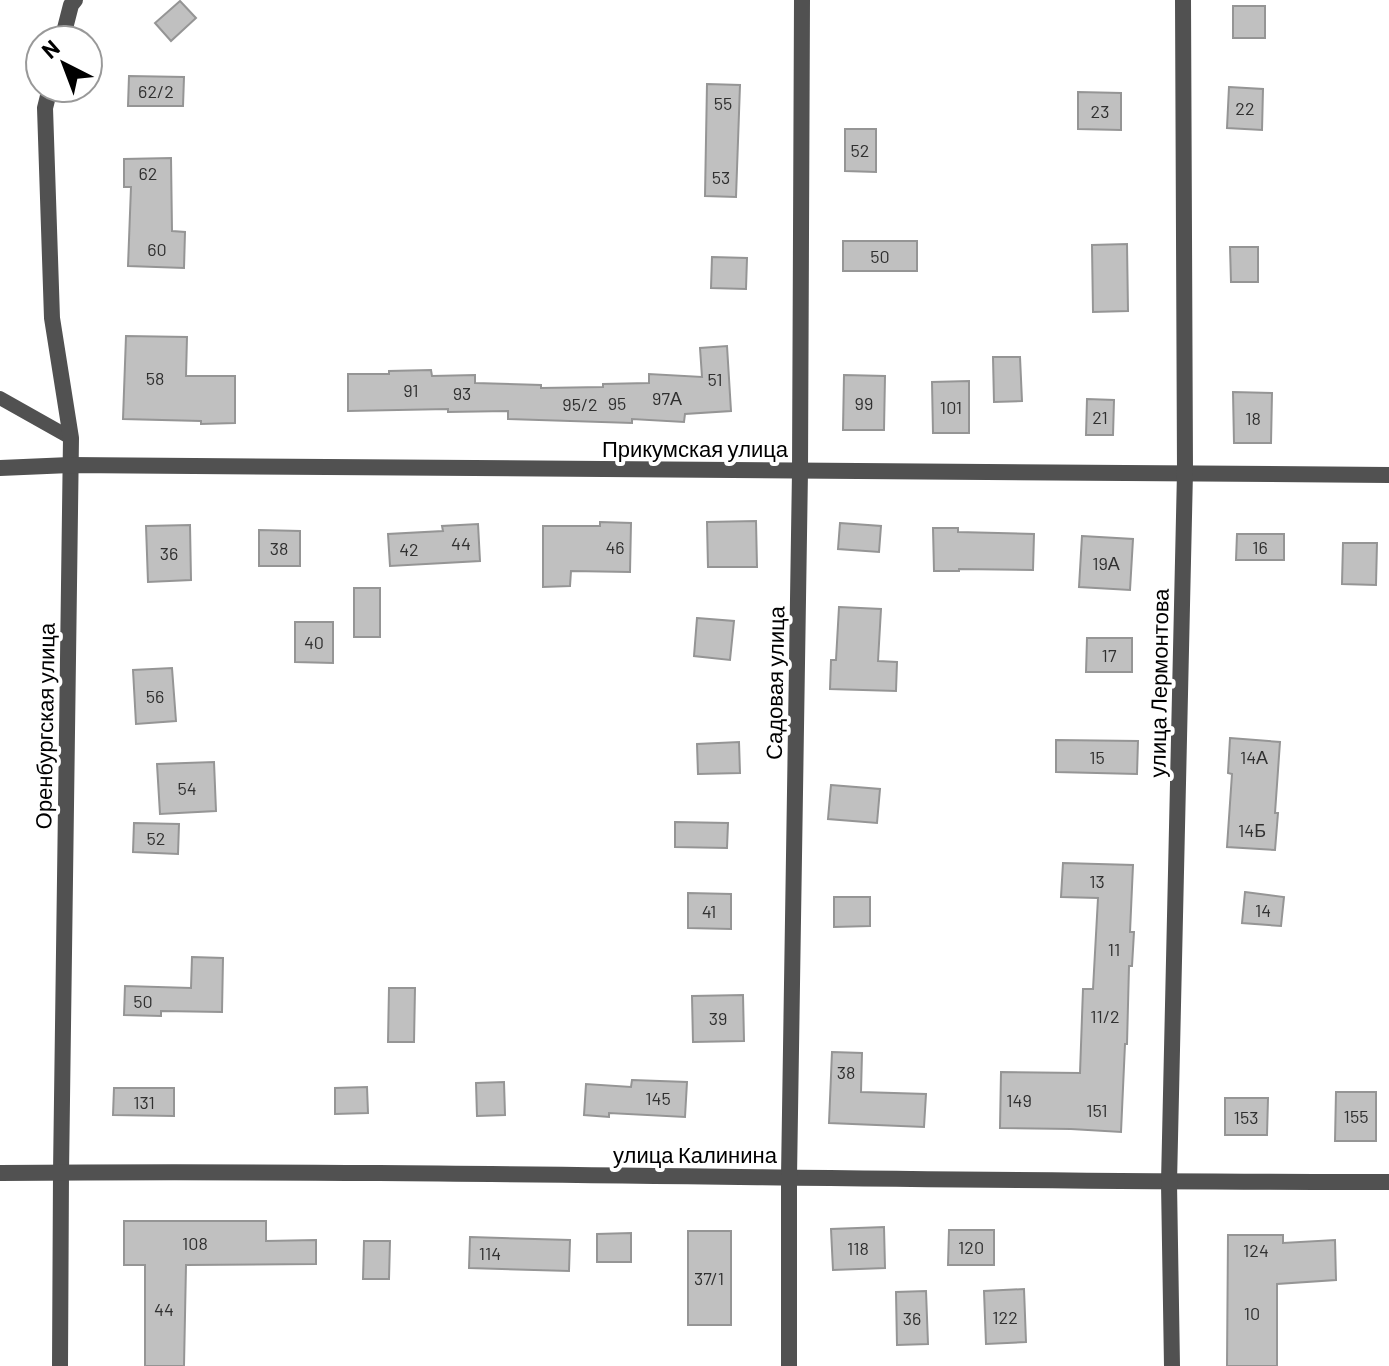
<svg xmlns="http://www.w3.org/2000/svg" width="1389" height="1366" viewBox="0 0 1389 1366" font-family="Barlow,sans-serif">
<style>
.building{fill:#c0c0c0;stroke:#959595;stroke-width:2}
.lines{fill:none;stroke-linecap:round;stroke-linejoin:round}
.service{stroke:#515151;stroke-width:14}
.minor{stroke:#515151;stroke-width:16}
.labels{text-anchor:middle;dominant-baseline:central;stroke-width:8;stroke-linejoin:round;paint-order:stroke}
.number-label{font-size:18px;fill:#303030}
.street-label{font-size:22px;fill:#000;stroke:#fff}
</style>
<rect width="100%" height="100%" fill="#fff"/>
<g class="building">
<path d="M180,1L196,18L171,41L155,23Z"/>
<rect x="1233" y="6" width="32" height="32"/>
<path d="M129,76L184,77L183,106H128Z"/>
<path d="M707,84L740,85L736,197L705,196Z"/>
<path d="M1229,87L1263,89L1262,130L1227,128Z"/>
<path d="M1078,92L1121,93V130L1078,129Z"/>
<path d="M845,129H876V172L845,171Z"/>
<path d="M171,158L172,231L185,232L184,268L128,266L131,187H124V159Z"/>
<rect x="843" y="241" width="74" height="30"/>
<path d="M1127,244L1128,311L1093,312L1092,245Z"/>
<path d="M1230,247H1258V282H1231Z"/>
<path d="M712,257L747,258L746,289L711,288Z"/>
<path d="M126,336L187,337L186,376H235V423L201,424V421L123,419Z"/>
<path d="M727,346L731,411L685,414L684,422L632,419V423L508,419V411L448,412V409L348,411V374H389V371L431,370L432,376L475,375V383L541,385V388L603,387V384L649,383V374L702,377L700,348Z"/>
<path d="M993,357H1020L1022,401L994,402Z"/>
<path d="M844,375L885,376L884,430H843Z"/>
<path d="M969,381V433H933L932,382Z"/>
<path d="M1233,392L1272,393L1271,443H1234Z"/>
<path d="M1087,399L1114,400L1113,435H1086Z"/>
<path d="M756,521L757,567H708L707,522Z"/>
<path d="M600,522L631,523L630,572L571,571L570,586L543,587V526H600Z"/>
<path d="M840,523L881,526L879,552L838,549Z"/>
<path d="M478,524L480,561L390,566L388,534L443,531L442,526Z"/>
<path d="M190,525L191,580L148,582L146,526Z"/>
<path d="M933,528H958V532L1034,534L1033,570L959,569V571H934Z"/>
<path d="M259,530L300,531V566H259Z"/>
<path d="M1237,534H1284V560H1236Z"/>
<path d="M1082,536L1133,539L1130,590L1079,587Z"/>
<path d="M1343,543H1377L1376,585L1342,584Z"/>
<rect x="354" y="588" width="26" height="49"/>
<path d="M839,607L881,609L878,661L897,662L896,691L830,689L831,660H836Z"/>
<path d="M697,618L734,621L730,660L694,656Z"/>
<path d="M295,622H333V663L295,662Z"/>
<path d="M1087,638H1132V672H1086Z"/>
<path d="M172,668L176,721L136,724L133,670Z"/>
<path d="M1230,738L1280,742L1275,813H1278L1275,850L1227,847L1232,774L1228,773Z"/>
<path d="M1056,740L1138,741L1137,774L1056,772Z"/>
<path d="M739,742L740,773L698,774L697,744Z"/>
<path d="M214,762L216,811L160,814L157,764Z"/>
<path d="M831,785L880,789L877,823L828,819Z"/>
<path d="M675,822L728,823L727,848L675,847Z"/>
<path d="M134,823L179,824L178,854L133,852Z"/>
<path d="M1063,863L1133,865L1130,932H1134L1132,966H1129L1127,1044H1125L1121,1132L1071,1129L1000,1128L1001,1072L1080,1073L1083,989H1093L1098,898L1061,897Z"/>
<path d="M1245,892L1284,897L1281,926L1242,923Z"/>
<path d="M688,893L731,894V929L688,928Z"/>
<path d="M834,897H870V926L834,927Z"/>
<path d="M192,957L223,958L222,1012L161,1011V1016L124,1015L125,986L191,988Z"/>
<path d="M389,988H415L414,1042H388Z"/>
<path d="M743,995L744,1041L693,1042L692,996Z"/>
<path d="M832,1052L862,1053L861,1092L926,1094L924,1127L829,1123Z"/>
<path d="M632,1080L687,1082L685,1117L609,1113V1117L584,1115L586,1084L631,1087Z"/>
<path d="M504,1082L505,1115L477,1116L476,1083Z"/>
<path d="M367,1087L368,1113L335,1114V1088Z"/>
<path d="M114,1088H174V1116L113,1115Z"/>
<path d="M1336,1092H1376V1141H1335Z"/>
<path d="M1225,1098H1268L1267,1135H1225Z"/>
<path d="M124,1221H266V1241L316,1240V1264L186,1265L184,1366H145V1265H124Z"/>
<path d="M884,1227L885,1268L833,1270L831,1229Z"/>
<path d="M949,1230H994V1265H948Z"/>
<rect x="688" y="1231" width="43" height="94"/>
<path d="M631,1233V1262H597V1234Z"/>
<path d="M1228,1235H1283V1243L1335,1240L1336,1280L1277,1284V1366H1227Z"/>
<path d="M470,1237L570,1240L569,1271L469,1268Z"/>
<path d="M364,1241H390L389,1279H363Z"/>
<path d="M1024,1289L1026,1342L986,1344L984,1291Z"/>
<path d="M926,1291L928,1344L897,1345L896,1292Z"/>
</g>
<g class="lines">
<path class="service" d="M0,398L71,438"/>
<g class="minor">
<path d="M62,40L71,5L75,0"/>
<path d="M50,88L45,108L52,318L71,438L61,1173L60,1366"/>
<path d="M0,468L70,465L1389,475"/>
<path d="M0,1173C463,1169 926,1183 1389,1182"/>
<path d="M789,1366V1177L800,471L802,0"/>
<path d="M1172,1366L1169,1183L1185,472L1183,0"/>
</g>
</g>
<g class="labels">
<g class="number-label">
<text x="156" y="91">62/2</text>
<text x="723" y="103">55</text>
<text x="1245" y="108">22</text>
<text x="1100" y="111">23</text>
<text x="860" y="150">52</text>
<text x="148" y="173">62</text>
<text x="721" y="177">53</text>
<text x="157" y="249">60</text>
<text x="880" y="256">50</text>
<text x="155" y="378">58</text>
<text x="715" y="379">51</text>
<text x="411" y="390">91</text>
<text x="462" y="393">93</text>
<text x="667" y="398">97А</text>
<text x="617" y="403">95</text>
<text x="864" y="403">99</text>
<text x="580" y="404">95/2</text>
<text x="951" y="407">101</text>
<text x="1100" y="417">21</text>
<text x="1253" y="418">18</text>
<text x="461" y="543">44</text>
<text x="615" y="547">46</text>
<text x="1260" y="547">16</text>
<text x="279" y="548">38</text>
<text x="409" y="549">42</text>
<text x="169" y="553">36</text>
<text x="1106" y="563">19А</text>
<text x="314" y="642">40</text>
<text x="1109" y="655">17</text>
<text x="155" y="696">56</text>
<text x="1097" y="757">15</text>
<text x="1254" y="757">14А</text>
<text x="187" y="788">54</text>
<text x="1252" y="830">14Б</text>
<text x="156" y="838">52</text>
<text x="1097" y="881">13</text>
<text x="1263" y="910">14</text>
<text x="709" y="911">41</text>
<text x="1114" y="949">11</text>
<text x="143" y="1001">50</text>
<text x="1105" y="1016">11/2</text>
<text x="718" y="1018">39</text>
<text x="846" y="1072">38</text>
<text x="658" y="1098">145</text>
<text x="1019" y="1100">149</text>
<text x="144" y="1102">131</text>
<text x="1097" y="1110">151</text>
<text x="1356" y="1116">155</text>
<text x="1246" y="1117">153</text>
<text x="195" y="1243">108</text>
<text x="971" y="1247">120</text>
<text x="858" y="1248">118</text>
<text x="1256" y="1250">124</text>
<text x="490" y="1253">114</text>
<text x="709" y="1278">37/1</text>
<text x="164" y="1309">44</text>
<text x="1252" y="1313">10</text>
<text x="1005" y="1317">122</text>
<text x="912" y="1318">36</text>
</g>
<g class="street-label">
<text x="695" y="448">Прикумская улица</text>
<text transform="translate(774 683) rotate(-89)">Садовая улица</text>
<text transform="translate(1158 683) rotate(-89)">улица Лермонтова</text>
<text transform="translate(44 726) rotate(-89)">Оренбургская улица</text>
<text x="695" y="1154">улица Калинина</text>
</g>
</g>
<g transform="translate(64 64) rotate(318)"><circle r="38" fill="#ffffff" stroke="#999999" stroke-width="2"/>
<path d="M0-6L14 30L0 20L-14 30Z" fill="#000000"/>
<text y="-12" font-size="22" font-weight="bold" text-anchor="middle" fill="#000000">N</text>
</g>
</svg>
